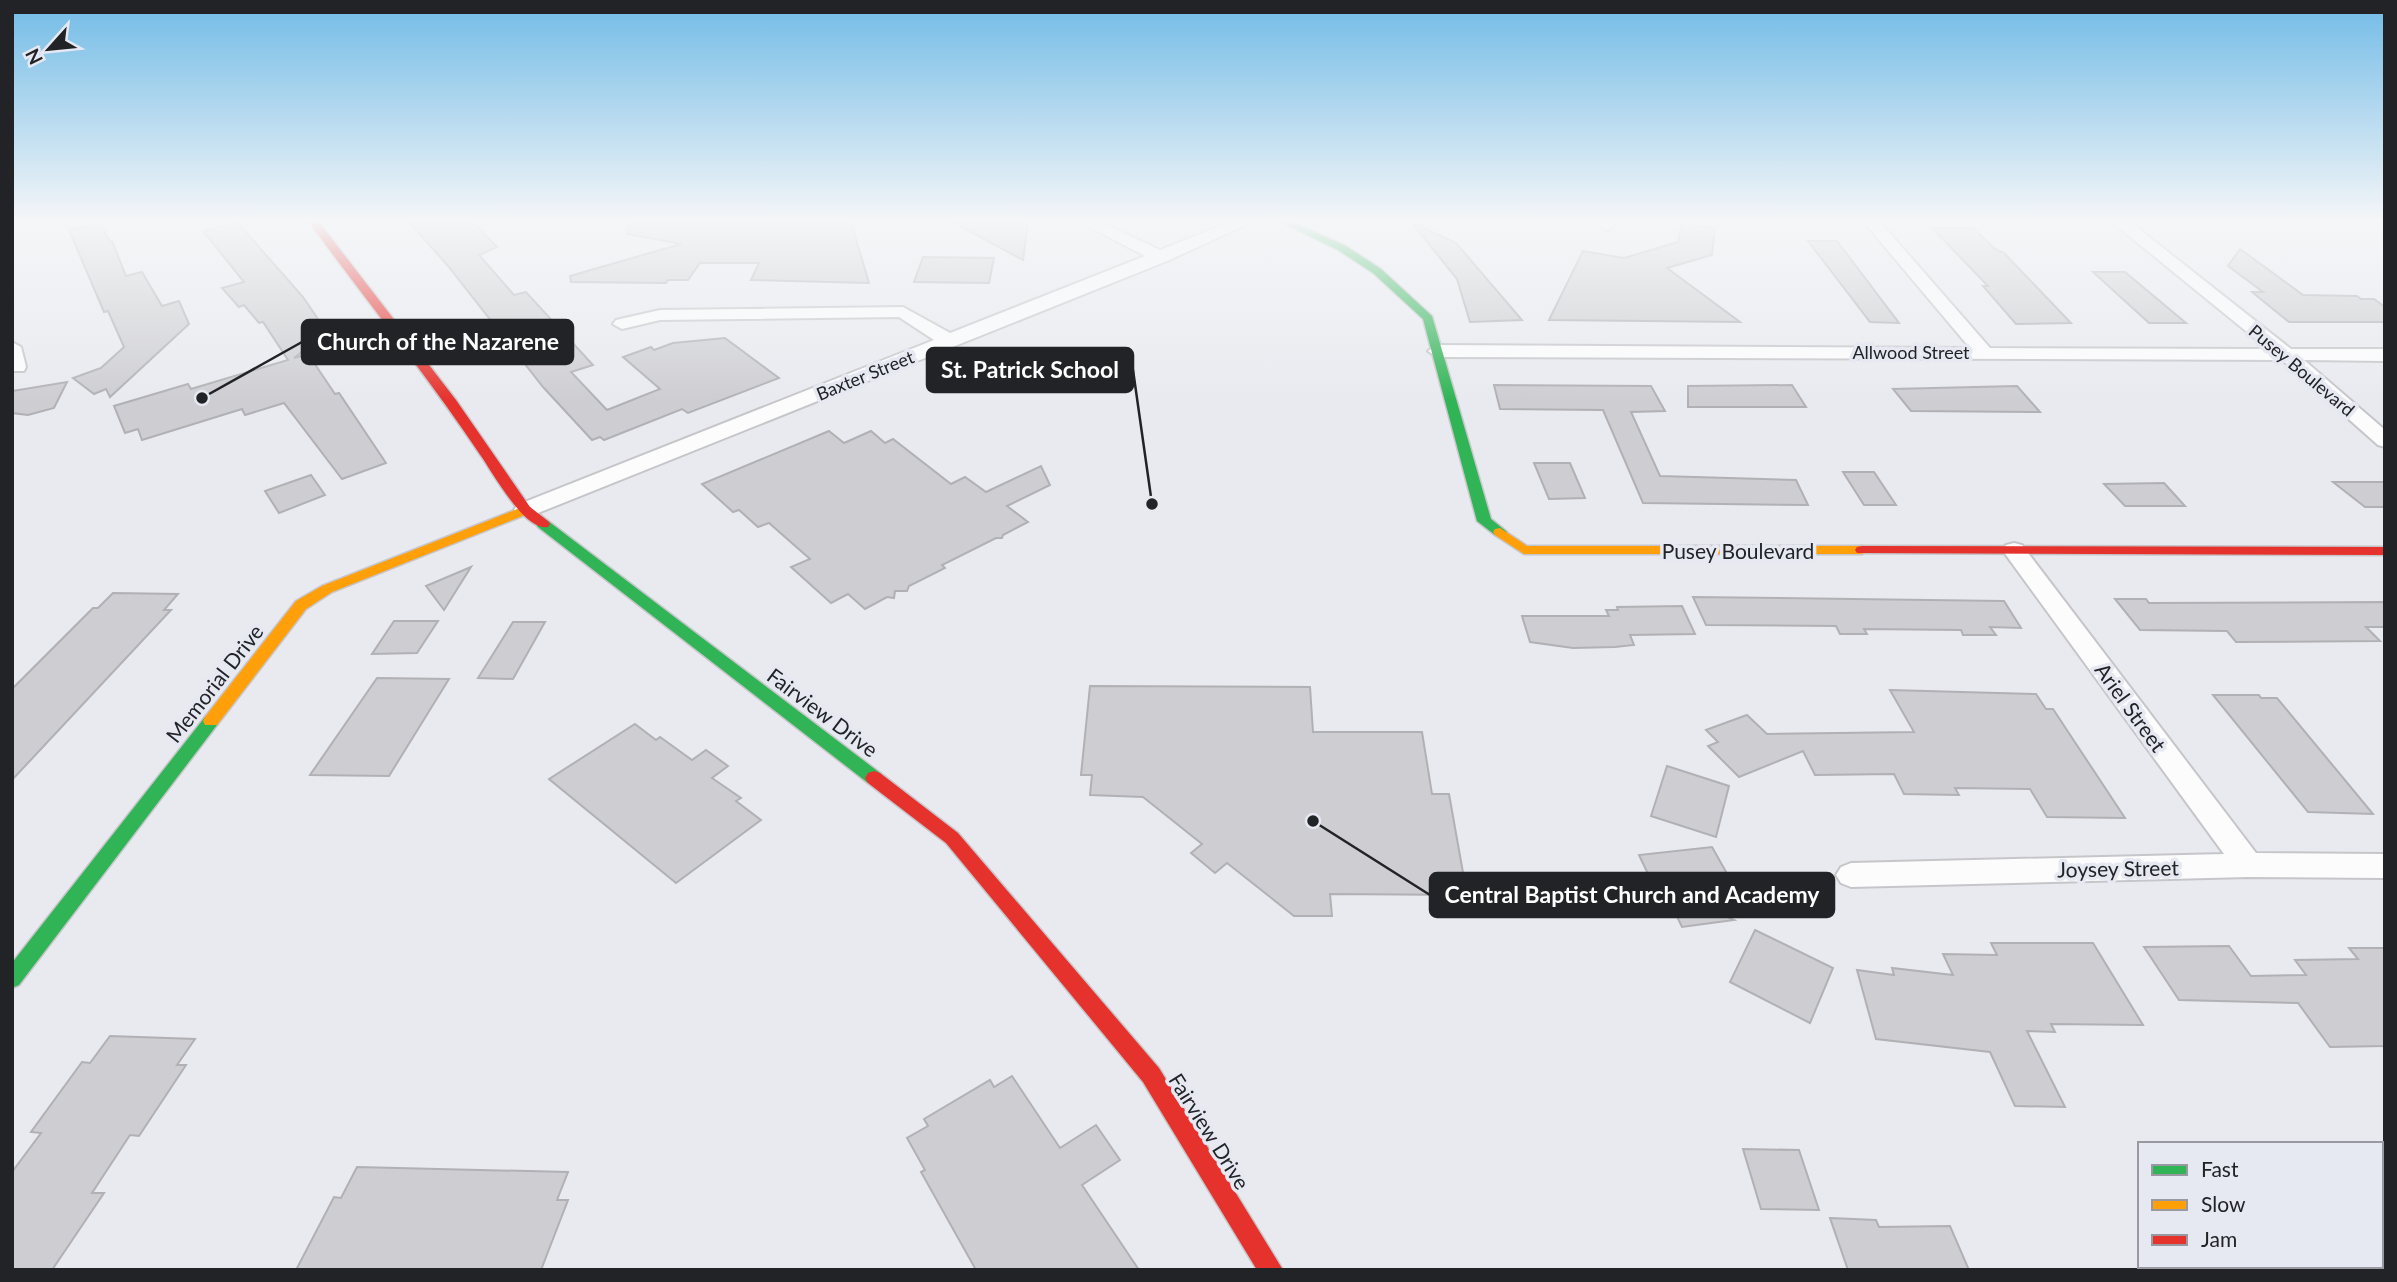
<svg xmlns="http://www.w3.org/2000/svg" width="2397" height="1282" viewBox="0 0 2397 1282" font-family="Lato,sans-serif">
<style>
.building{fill:#ceced2;stroke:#b1b1b5;stroke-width:2}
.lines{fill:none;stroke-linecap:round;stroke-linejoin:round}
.street-casing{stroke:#c6c6ca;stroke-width:4}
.fast-casing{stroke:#c6c6ca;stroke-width:3}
.slow-casing{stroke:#c6c6ca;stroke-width:3}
.jam-casing{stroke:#c6c6ca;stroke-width:3}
.street{fill:#fcfcfd;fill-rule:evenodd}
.fast{fill:#30b455;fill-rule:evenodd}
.slow{fill:#ff9f0a;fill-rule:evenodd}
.jam{fill:#e5322d;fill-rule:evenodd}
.labels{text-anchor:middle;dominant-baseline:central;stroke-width:7;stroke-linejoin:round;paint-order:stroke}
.far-street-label{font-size:18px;fill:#222327;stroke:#e6e8f2}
.street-label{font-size:21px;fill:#222327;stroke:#e6e8f2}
.leader{fill:none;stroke:#222327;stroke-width:2.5}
.callout-dot{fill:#222327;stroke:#e6e8f2;stroke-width:2.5}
.callout{fill:#222327;stroke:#222327;stroke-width:2.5}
.callout-label{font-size:23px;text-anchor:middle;font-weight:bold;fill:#fff}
</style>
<rect width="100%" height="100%" fill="#e9eaef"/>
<g class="building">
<path d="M237,222L303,297L327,332L294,358L308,354L335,394L339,393L386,463L342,479L284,403L245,415L242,409L142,440L138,429L125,433L114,406L188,384L191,389L288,360L263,322L259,323L244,305L239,307L222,288L244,282L203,231Z"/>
<path d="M409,222H473L497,247L479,255L514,295L526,292L593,365L571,372L607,410L660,389L623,357L651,347L654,350L673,343L725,338L779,378L688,413L682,409L604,440L600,437L592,440L543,387L448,266Z"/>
<path d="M628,222H851L869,283L751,280L759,263H700L688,280H668L666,283L571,282L570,276L681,244L627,234Z"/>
<path d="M952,222H1028L1023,260Z"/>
<path d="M1411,222L1456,243L1522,320L1470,322L1457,279Z"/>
<path d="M100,223L110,242L112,241L126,276L142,272L162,306L179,301L189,324L110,397L106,389L94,394L73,378L101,368L124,347L108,311L104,312L69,230Z"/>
<path d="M1682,223L1715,228L1712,255L1667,268L1740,322L1549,320L1583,251L1624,258L1678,242Z"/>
<path d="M1932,228H1973L1995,249L2004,253L2071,323L2016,324L1983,286H1988Z"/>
<path d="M1808,241H1837L1899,323L1870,322Z"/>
<path d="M2240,249L2303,295L2357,296L2361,299H2374L2385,307V322H2289L2252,292H2263L2228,266Z"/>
<path d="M923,257L994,258L989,283L914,282Z"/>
<path d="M2093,272H2125L2186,323H2149Z"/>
<path d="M67,382L54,408L28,415L12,413V391Z"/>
<path d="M1494,385L1651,386L1665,411L1631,412L1660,476L1796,480L1808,505L1643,503L1603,410L1500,409Z"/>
<path d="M1792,385L1806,407H1688V386Z"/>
<path d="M2017,386L2040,412L1911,411L1893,389Z"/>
<path d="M829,431L844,443L871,431L885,443L893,439L951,484L965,477L986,492L1041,466L1050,485L1007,506L1028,522L1003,535L1002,538H996L942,565L945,568L909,586L907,591H895L894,598L887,597L865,609L848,594L831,603L791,567L810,559L769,523L758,527L739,510L733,512L702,484Z"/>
<path d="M1534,463H1570L1585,498L1549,499Z"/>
<path d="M1843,472H1874L1896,505H1864Z"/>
<path d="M311,475L325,495L279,513L265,491Z"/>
<path d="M2333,482H2385V507H2365Z"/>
<path d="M2164,483L2185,506H2125L2104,484Z"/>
<path d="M471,567L444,610L426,586Z"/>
<path d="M113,593L178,594L164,610H171L12,780V689L93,608H98Z"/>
<path d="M1693,597L2004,601L2021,628L1990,627L1996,635H1963L1961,630L1864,629L1867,634H1840L1836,626L1706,625Z"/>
<path d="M2115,599H2146L2149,603L2385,602V627H2366L2380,641L2236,642L2227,631L2140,630Z"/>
<path d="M1682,606L1695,634L1630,635L1634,645L1615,647L1573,648L1530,642L1522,616H1609L1606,610H1618L1617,607Z"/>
<path d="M394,621H438L417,653L372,654Z"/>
<path d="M513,622H545L513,679L478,678Z"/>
<path d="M377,678L449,679L389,776L310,775Z"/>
<path d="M1090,686L1310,687L1313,732H1422L1432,794H1449L1467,895L1330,894L1332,916H1294L1227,863L1215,873L1191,853L1202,844L1143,797L1090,795L1092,775H1081Z"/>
<path d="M1890,690L2036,694L2046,709H2053L2125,818L2047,817L2030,789L1955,788L1959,795L1904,794L1894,774L1815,775L1803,751L1739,777L1708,746L1718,742L1706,730L1747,715L1767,734L1914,732Z"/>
<path d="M2213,695H2259L2261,698H2277L2373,814L2308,812Z"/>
<path d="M635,724L656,740L660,737L692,760L706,750L728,766L712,778L741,798L736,801L761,820L676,883L549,779Z"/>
<path d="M1667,766L1729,786L1716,837L1651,816Z"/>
<path d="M1712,847L1734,886L1677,893L1734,920L1682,927L1666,894L1658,895L1639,855Z"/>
<path d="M1755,930L1833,968L1810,1023L1730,982Z"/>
<path d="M1991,943H2093L2143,1025L2051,1024L2055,1032L2027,1031L2065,1107L2015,1106L1990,1052L1876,1039L1857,970L1894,975L1892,968L1953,975L1943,954L1997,955Z"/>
<path d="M2229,946L2251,976L2306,975L2295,960L2358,959L2349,948H2385V1046L2330,1047L2298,1003L2179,1000L2144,947Z"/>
<path d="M110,1036L195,1039L177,1065H186L139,1136L130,1135L92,1193H104L52,1270H12V1172L41,1133L31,1132L82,1062L90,1063Z"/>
<path d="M1012,1076L1060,1148L1096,1125L1120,1160L1082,1185L1139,1270H976L921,1172L925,1170L907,1138L928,1126L924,1119L990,1080L994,1087Z"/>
<path d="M1743,1149L1799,1150L1819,1210L1761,1209Z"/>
<path d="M357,1167L568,1172L557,1200H568L541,1270H296L334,1197L341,1198Z"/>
<path d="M1830,1218L1876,1220L1879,1227L1950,1226L1969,1270H1848Z"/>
</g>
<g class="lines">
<g class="street-casing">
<g id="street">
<path d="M1080,222H1100L1160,250L1231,222H1252L1167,261L533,515H517L514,510L517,505L934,340L899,317L660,320L622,329L613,324L616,320L660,310L903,307L950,333L1145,256Z"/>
<path d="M1591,222H1613L1615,225L1607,230Z"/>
<path d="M1864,222H1880L1990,348L2268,349L2112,222H2130L2291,349H2385V361L2304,360L2385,430V447L2378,445L2282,360L1437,357L1428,351L1437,345L1970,348Z"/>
<path d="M12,342L21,347L26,367L24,371H12Z"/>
<path d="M2014,543L2022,545L2256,853L2385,854V878L2248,877L1851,887L1841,883L1836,875L1841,867L1851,863L2224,854L2006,555L2003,550L2006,545Z"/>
</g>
</g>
<g class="fast-casing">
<g id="fast">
<path d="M1280,222H1293L1346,246L1381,269L1432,316L1491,519L1507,532L1505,535H1495L1477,521L1423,319L1373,273L1338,250Z"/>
<path d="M543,520L548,521L880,773L883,778L880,783H868L538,527L536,524Z"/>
<path d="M211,715L217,717L219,721L217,725L19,985L12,988V963L205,717Z"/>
</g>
</g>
<g class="slow-casing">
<g id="slow">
<path d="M525,506L530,507L532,510L530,513L332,592L306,609L217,725H205L203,721L205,717L296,601L322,586Z"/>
<path d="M1500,528L1527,546H1862L1869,550L1862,554H1524L1495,535L1493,532L1495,529Z"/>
</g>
</g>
<g class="jam-casing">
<g id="jam">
<path d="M309,222H319L456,400L530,507L548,521L550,524L548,527C525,532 493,473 481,456C427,375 366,301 309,222Z"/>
<path d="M1862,546L2385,547V555L1857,553L1855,550L1857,547Z"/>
<path d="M874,771L880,773L958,833L1159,1068L1283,1270H1257L1143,1082L946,843L868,783L865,778L868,773Z"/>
</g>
</g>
<use href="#street" class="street"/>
<use href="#fast" class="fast"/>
<use href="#slow" class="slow"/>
<use href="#jam" class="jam"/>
</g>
<linearGradient id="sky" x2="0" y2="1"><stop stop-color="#71bbe6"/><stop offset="0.55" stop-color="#f5f6f8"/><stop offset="1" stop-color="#f5f6f8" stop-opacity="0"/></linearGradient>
<rect width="2397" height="401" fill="url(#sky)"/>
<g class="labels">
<g class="far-street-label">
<text x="1911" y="352">Allwood Street</text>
<text transform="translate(2302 370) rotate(40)">Pusey Boulevard</text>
<text transform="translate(865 375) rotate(-22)">Baxter Street</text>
</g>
<g class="street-label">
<text x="1738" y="550">Pusey Boulevard</text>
<text transform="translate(214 683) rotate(-52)">Memorial Drive</text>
<text transform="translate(2131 707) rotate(54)">Ariel Street</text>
<text transform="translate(823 712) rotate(37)">Fairview Drive</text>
<text transform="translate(2118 868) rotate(-1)">Joysey Street</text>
<text transform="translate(1210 1131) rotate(58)">Fairview Drive</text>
</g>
</g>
<path class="leader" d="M202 398L302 342M1152 504L1133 370M1313 821L1430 895"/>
<g class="callout-dot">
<circle cx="202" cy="398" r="7"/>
<circle cx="1152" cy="504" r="7"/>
<circle cx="1313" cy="821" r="7"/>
</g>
<g class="callout">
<rect x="302" y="320" width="271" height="44" rx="7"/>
<rect x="927" y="348" width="206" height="44" rx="7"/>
<rect x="1430" y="873" width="404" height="44" rx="7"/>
</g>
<g class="callout-label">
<text x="438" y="350">Church of the Nazarene</text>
<text x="1030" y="378">St. Patrick School</text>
<text x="1632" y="903">Central Baptist Church and Academy</text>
</g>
<rect width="2397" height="1282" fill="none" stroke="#222327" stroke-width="28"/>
<rect x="2138" y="1142" width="245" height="126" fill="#e6e8f2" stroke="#9899a1" stroke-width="2"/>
<rect x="2152" y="1165" width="35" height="10" fill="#30b455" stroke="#9899a1" stroke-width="2"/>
<text x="2201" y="1177" font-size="21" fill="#222327">Fast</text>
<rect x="2152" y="1200" width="35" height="10" fill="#ff9f0a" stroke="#9899a1" stroke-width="2"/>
<text x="2201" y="1212" font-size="21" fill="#222327">Slow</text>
<rect x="2152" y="1235" width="35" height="10" fill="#e5322d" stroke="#9899a1" stroke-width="2"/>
<text x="2201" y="1247" font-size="21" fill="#222327">Jam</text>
<g transform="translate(49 49) rotate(243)" stroke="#e6e8f2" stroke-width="5" paint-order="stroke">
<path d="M0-5L12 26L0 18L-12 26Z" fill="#222327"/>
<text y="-10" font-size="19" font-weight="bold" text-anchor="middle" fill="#222327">N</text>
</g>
</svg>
